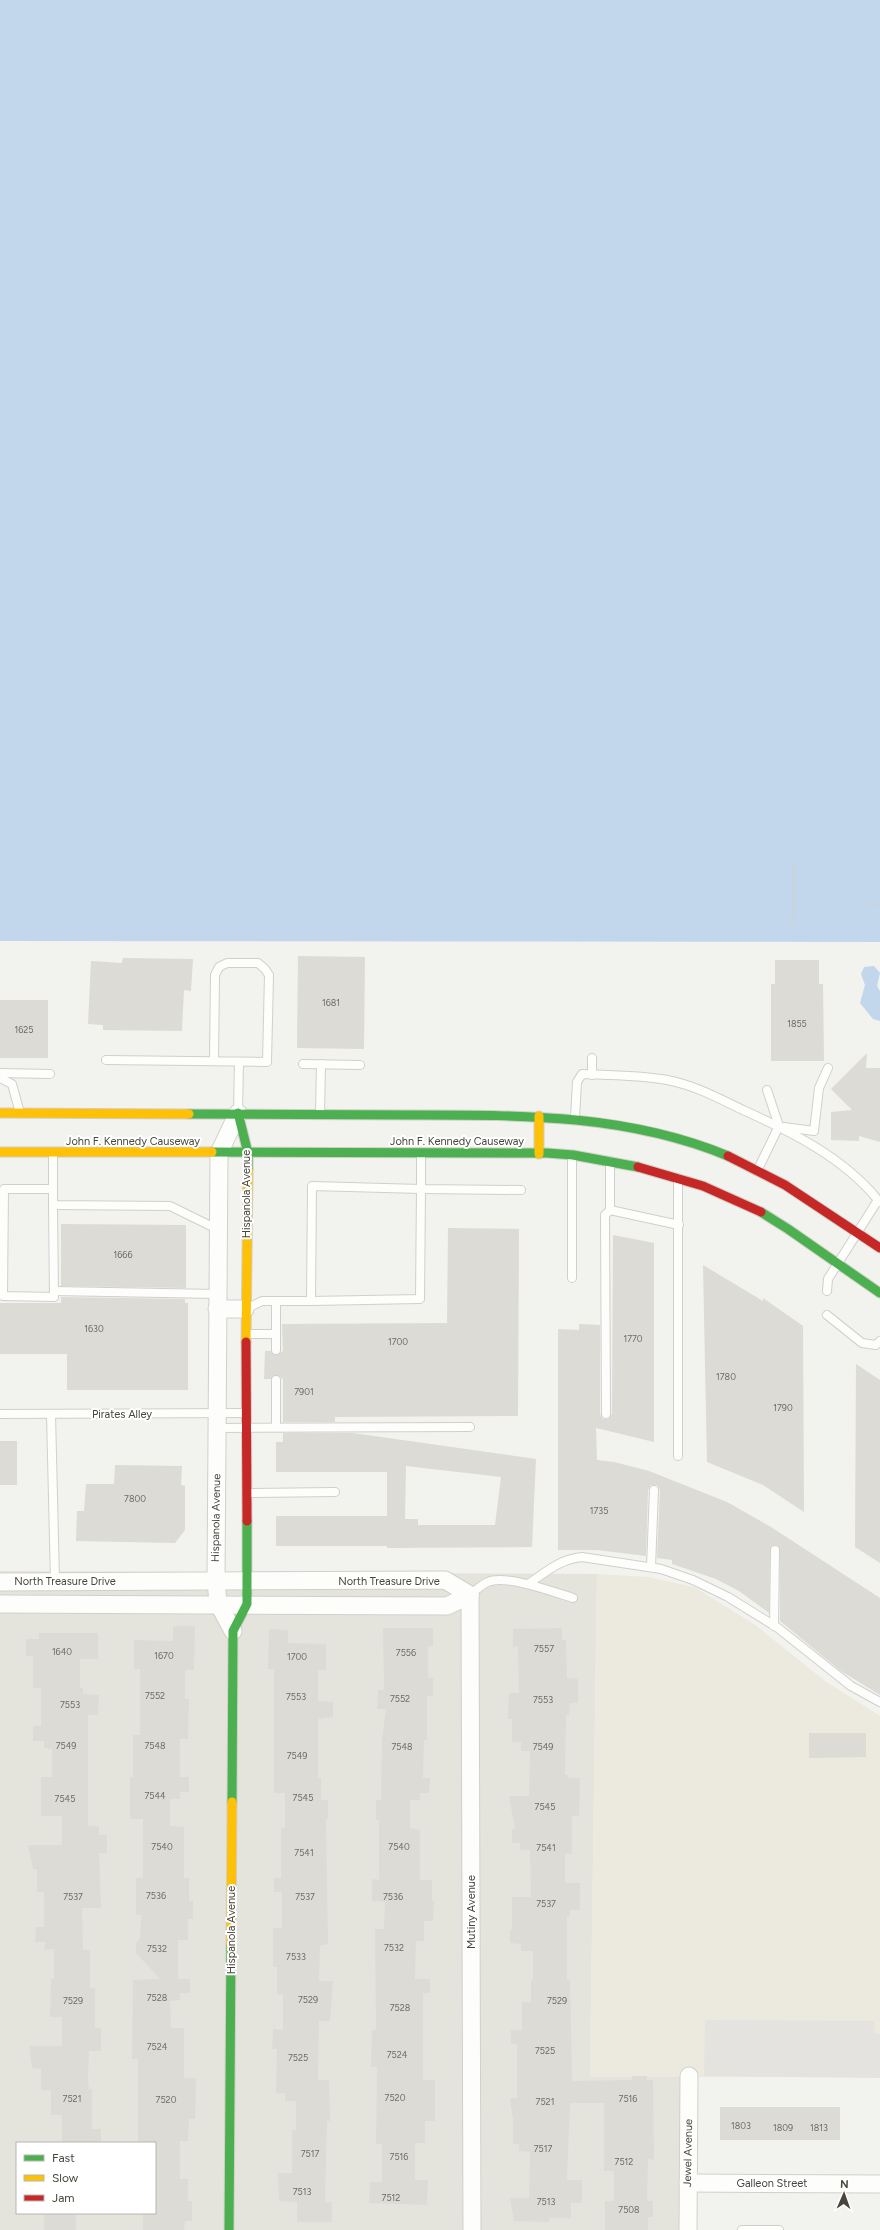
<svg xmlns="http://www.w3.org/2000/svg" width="880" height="2230" viewBox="0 0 880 2230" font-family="Figtree,sans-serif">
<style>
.residential{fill:#e5e4dc;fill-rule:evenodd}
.education{fill:#eceade}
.parking{fill:#e4e3df}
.water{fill:#c2d6ec}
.building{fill:#dcdbd6;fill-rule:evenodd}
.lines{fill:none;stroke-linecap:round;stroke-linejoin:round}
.lane-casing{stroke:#d0d0cb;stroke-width:10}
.street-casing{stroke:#d0d0cb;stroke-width:19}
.fast-casing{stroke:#d0cfc6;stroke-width:11}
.slow-casing{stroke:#d0cfc6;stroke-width:11}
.jam-casing{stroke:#d0cfc6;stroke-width:11}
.path{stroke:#d2d2cc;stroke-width:2.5;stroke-dasharray:2 2;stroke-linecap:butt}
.lane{stroke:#fdfdfc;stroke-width:8}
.street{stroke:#fdfdfc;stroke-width:17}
.fast{stroke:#4caf50;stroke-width:9}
.slow{stroke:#ffc107;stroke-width:9}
.jam{stroke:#c62828;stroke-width:9}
.labels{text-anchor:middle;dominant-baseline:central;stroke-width:4;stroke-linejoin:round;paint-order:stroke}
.number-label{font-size:9px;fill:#6e6b62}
.street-label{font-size:11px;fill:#48453a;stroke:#fff}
</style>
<rect width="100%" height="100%" fill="#f2f2ee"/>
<path class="residential" d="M0,1571L597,1574L590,2077L689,2076L688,2230H0ZM17,2143H155V2213H17Z"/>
<path class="education" d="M597,1574L648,1577L694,1587L754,1624L825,1681L880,1716V2077H590Z"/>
<path class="parking" d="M705,2020L875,2021L874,2033L880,2034V2078L704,2076Z"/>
<g class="water">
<path d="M0,0H880V942L0,941Z"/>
<path d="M874,966L880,973L877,986L880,991V1021L873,1019L860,1003L865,985L861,974L864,967Z"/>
</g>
<g class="building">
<path d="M298,956L365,957L364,1049L297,1048Z"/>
<path d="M123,958L193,959L191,991L184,990L182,1031L103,1030V1025L88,1024L91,961L122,963Z"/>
<path d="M775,960H819V984H823L824,1061H771V984H775Z"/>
<rect x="0" y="1000" width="48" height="58"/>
<path d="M867,1053L866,1068H880V1142L859,1136V1141L831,1140V1112L852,1110L831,1089Z"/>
<path d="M61,1224L186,1225V1288L61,1286Z"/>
<path d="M448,1228L519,1229L518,1416L335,1417V1422H283V1379L276,1375L271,1379H264L265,1351H271L276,1355L283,1351L282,1324L447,1323Z"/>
<path d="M613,1235L654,1243V1442L596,1428L597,1460L614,1462L649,1471L727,1502L771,1527L880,1598V1695L841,1671L780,1621V1550L778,1546L773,1545L770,1550L769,1613L739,1591L716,1579L672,1564V1560L657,1558L660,1490L657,1485H651L648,1490L646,1556L597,1550H558V1329L579,1330V1324L600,1325V1414L603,1419H608L612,1414Z"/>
<path d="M703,1265L763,1301V1298L803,1326L804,1512L763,1485L707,1462Z"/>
<path d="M61,1297L185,1299V1303H188V1390H67V1354H0V1303H61Z"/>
<path d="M856,1364L880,1380V1563L855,1547Z"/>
<path d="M283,1433H353L536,1459L532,1547L387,1548V1546H276V1516H387V1472H276V1442H283ZM406,1466L501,1477L495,1525H418V1519H405Z"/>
<rect x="0" y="1441" width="17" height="44"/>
<path d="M115,1465L182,1466L181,1485L185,1486V1530L175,1543L76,1541L77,1511H84L86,1484H114Z"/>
<path d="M173,1626H195L194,1670H185V1699H189L188,1739H180V1777H189V1792H180V1799H170V1826L184,1827V1878H189V1901H193V1919H188V1940H178V1979H190V1993H180V2000L170,2001L171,2028H184V2078H196L195,2119H189L188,2141H180V2179H188V2201H192V2221H185L184,2230H143V2213H155V2143H138V2059H132L133,1980L160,1979L136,1953V1943L140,1938L141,1915H136V1878H143V1819H130V1777H133V1735H140V1669H134V1640L173,1641Z"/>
<path d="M383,1628H433V1646H428V1678H433V1696H427V1740H424L423,1778H430L429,1793H420V1800H410V1828L420,1830V1880H432V1901H434L433,1921H424V1941H416L415,1979H430V1993H423V2080H435V2121H425V2143H415V2180H428L427,2205L369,2203L370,2182H382V2144H376L377,2067H371L372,2030H376L375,1929H384L385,1902L372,1901V1879L379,1880V1820H376V1800H381L382,1740L386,1709H377L378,1690H384Z"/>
<path d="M562,1628V1640H566L567,1678L578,1679V1703H570L569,1715H566L565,1775H568V1778H580L579,1816H572V1854H565V1883H580V1910H570V1916H567V1980H570L572,2081L632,2080V2076H647V2080H653L654,2160L648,2159L647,2201H653V2217H648V2230H605V2201H614V2171H604V2103H570L567,2180H582V2203H571V2218H549V2222L514,2221L510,2198H529L530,2152L519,2151V2144H513V2120L510,2098H517V2044H511V2030H522V2002H531V1980H533V1951H521V1944L510,1943V1930H512V1897H531L530,1850H520V1843H512V1829H515L509,1796H529L530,1751H521V1742H512V1719H508L509,1693H519L518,1646L513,1647V1629Z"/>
<path d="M269,1629L288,1630V1643L326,1644V1670H318V1701L333,1702V1717L318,1719V1778H321V1800H328V1819H326L328,1944L320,1946L319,1981H333L330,2021H319L318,2080H329L330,2121H327L325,2202H332V2222H297V2202L279,2201L278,2173H292V2130H296V2101H285V2093H276L277,2049H272L273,2029L283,2030V1994H277V1967H273V1928H282V1892H274V1878H281V1828H285V1793H274V1669H268Z"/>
<path d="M39,1633H98V1659H80V1688H83V1694L99,1695L98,1715H88V1826H99V1835H107V1853H99L101,1908H82L83,1950H90V1988H95V2028H101V2051H89L88,2079L89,2089H92V2129H101V2143H62V2115H51V2090H41V2069L32,2068L29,2046H62V2017H50L51,1979H54V1949L44,1950L45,1942H35L36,1927H44V1892H37V1869H33L28,1845H62V1816H41V1777H52V1749L44,1748V1741H33V1726H41V1688H33V1656H26V1639H39Z"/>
<path d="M809,1733H866V1757L809,1758Z"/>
<rect x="720" y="2107" width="120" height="33"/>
<rect x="44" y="2213" width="32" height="17"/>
</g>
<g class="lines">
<g class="lane-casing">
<g id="lane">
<path d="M592,1058V1075"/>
<path d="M106,1060L267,1062L269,975L265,969L258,963H227L219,967L215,975L214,1061"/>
<path d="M303,1064L360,1065"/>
<path d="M0,1073L50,1074"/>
<path d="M0,1078L12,1084L20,1113"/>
<path d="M238,1112L239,1062"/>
<path d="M320,1113L321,1064"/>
<path d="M575,1118L577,1082L582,1074C610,1075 639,1075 667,1080C694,1085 718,1098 743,1110C792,1132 844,1158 878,1200"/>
<path d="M784,1127L814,1131L819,1088L828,1068"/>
<path d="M53,1153V1205L170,1206L217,1229"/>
<path d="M421,1154V1189L521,1190"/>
<path d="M572,1156V1278"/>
<path d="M758,1169L779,1126L767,1090"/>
<path d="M53,1189H4L3,1296L54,1297L53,1205"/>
<path d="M610,1210L679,1225"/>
<path d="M54,1291L217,1294"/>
<path d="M827,1291L828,1279L878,1200L880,1202"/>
<path d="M276,1301V1350"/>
<path d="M248,1308L262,1301H311L312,1186L421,1189L420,1299L311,1301"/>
<path d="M827,1315L862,1343L876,1345L880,1341"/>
<path d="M247,1334H276"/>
<path d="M276,1380V1427"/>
<path d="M0,1414L245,1413"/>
<path d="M51,1414L55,1581"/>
<path d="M606,1414L605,1215L610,1210V1161"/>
<path d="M218,1428L470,1427"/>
<path d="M678,1456V1178"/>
<path d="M247,1493L335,1492"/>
<path d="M651,1567L654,1490"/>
<path d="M528,1584C546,1572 560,1559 582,1557L661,1569L693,1580L728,1597L778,1628L851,1686L880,1702"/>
<path d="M470,1595C475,1591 481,1585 488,1582C505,1574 554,1592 573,1598"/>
<path d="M774,1626L775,1550"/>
<path d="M742,2230H779"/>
</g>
</g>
<g class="street-casing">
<g id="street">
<path d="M217,1309H245"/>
<path d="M0,1582L445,1580L470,1595"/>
<path d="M470,1595L472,2230"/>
<path d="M0,1604L447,1606L470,1595"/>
<path d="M233,1631L218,1603L216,1581L219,1153L238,1113"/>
<path d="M688,2183L880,2184"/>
<path d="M688,2230L689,2076"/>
</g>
</g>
<g class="fast-casing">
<g id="fast">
<path d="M238,1113L248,1153V1169"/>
<path d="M189,1114C263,1114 338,1115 412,1115C520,1115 627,1114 728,1156"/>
<path d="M212,1152L547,1153L573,1155L638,1167"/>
<path d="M761,1212L788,1229L880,1293"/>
<path d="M232,1802L233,1631L247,1604V1521"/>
<path d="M229,2230L231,1945"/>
</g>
</g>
<g class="slow-casing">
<g id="slow">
<path d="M0,1113L189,1114"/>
<path d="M539,1116V1154"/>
<path d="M0,1152H212"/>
<path d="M246,1342L248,1169"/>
<path d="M231,1945L232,1802"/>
</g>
</g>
<g class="jam-casing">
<g id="jam">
<path d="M728,1156L785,1185L880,1248"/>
<path d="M638,1167L703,1186L761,1212"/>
<path d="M246,1342L247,1521"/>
</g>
</g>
<g class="path">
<path d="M794,866V920"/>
<path d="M864,904L880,905"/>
</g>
<use href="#lane" class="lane"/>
<use href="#street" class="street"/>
<use href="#fast" class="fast"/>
<use href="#slow" class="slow"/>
<use href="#jam" class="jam"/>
</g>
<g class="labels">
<g class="number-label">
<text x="331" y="1002">1681</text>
<text x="797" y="1023">1855</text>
<text x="24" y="1029">1625</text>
<text x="123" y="1254">1666</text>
<text x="94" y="1328">1630</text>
<text x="633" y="1338">1770</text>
<text x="398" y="1341">1700</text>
<text x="726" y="1376">1780</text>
<text x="304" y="1391">7901</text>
<text x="783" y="1407">1790</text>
<text x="135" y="1498">7800</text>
<text x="599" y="1510">1735</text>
<text x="544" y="1648">7557</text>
<text x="62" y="1651">1640</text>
<text x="406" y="1652">7556</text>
<text x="164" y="1655">1670</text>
<text x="297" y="1656">1700</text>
<text x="155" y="1695">7552</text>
<text x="296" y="1696">7553</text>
<text x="400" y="1698">7552</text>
<text x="543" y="1699">7553</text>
<text x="70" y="1704">7553</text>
<text x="66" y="1745">7549</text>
<text x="155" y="1745">7548</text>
<text x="402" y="1746">7548</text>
<text x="543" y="1746">7549</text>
<text x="297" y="1755">7549</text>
<text x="155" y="1795">7544</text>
<text x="303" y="1797">7545</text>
<text x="65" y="1798">7545</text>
<text x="545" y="1806">7545</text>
<text x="162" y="1846">7540</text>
<text x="399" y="1846">7540</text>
<text x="546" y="1847">7541</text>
<text x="304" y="1852">7541</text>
<text x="156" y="1895">7536</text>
<text x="73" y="1896">7537</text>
<text x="305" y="1896">7537</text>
<text x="393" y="1896">7536</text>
<text x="546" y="1903">7537</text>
<text x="394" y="1947">7532</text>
<text x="157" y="1948">7532</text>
<text x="296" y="1956">7533</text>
<text x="157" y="1997">7528</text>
<text x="308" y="1999">7529</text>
<text x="73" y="2000">7529</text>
<text x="557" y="2000">7529</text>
<text x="400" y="2007">7528</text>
<text x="157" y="2046">7524</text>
<text x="545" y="2050">7525</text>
<text x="397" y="2054">7524</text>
<text x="298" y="2057">7525</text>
<text x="395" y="2097">7520</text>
<text x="72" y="2098">7521</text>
<text x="628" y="2098">7516</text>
<text x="166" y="2099">7520</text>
<text x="545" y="2101">7521</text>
<text x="741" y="2125">1803</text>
<text x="783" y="2127">1809</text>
<text x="819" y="2127">1813</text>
<text x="543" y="2148">7517</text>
<text x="310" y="2153">7517</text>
<text x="399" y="2156">7516</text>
<text x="624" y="2161">7512</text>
<text x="302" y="2191">7513</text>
<text x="391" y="2197">7512</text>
<text x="546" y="2201">7513</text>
<text x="629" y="2209">7508</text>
</g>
<g class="street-label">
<text x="133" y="1141">John F. Kennedy Causeway</text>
<text x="457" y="1141">John F. Kennedy Causeway</text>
<text transform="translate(246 1194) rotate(-90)">Hispanola Avenue</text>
<text x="122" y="1414">Pirates Alley</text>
<text transform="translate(216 1518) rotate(-89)">Hispanola Avenue</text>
<text x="65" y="1581">North Treasure Drive</text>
<text x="389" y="1581">North Treasure Drive</text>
<text transform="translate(471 1912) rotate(-90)">Mutiny Avenue</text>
<text transform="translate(231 1930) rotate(-90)">Hispanola Avenue</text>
<text transform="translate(688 2153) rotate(-89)">Jewel Avenue</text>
<text x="772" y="2183">Galleon Street</text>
</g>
</g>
<rect x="16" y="2142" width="140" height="72" fill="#ffffff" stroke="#b6b5b0"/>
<rect x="24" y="2155" width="20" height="6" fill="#4caf50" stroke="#b6b5b0"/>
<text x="52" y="2162" font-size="12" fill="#48453a">Fast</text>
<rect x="24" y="2175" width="20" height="6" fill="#ffc107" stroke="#b6b5b0"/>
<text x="52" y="2182" font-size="12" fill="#48453a">Slow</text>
<rect x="24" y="2195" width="20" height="6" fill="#c62828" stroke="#b6b5b0"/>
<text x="52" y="2202" font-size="12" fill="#48453a">Jam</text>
<g transform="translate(844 2194) rotate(2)" stroke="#ffffff" stroke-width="3" paint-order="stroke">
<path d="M0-3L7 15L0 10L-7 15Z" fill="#48453a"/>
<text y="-6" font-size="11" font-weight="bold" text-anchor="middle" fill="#48453a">N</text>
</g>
</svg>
